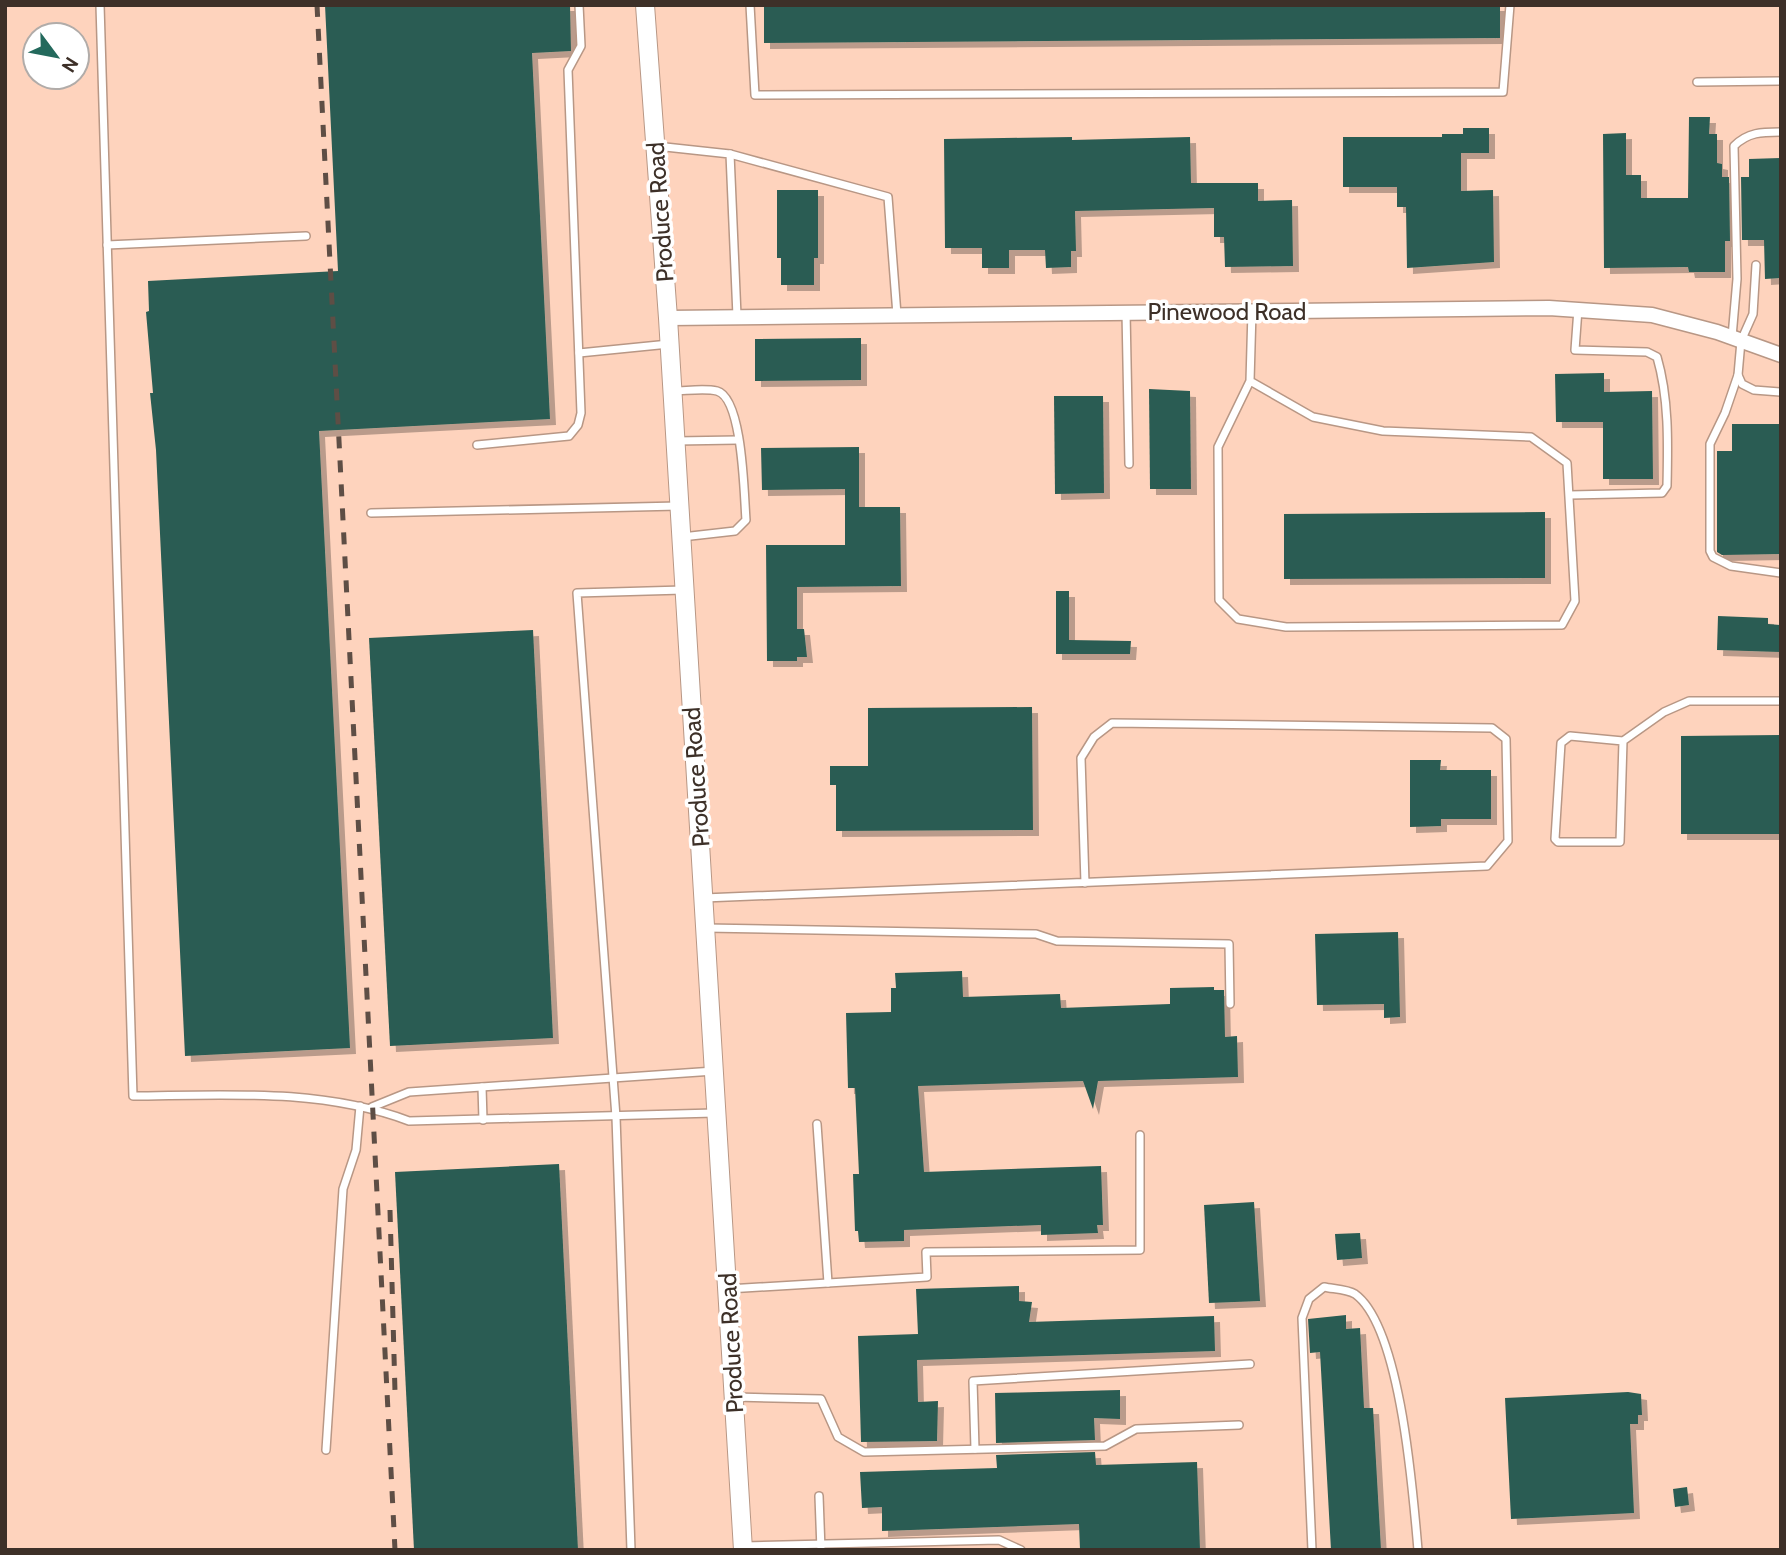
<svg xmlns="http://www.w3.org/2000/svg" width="1786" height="1555" viewBox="0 0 1786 1555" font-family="Cabin,sans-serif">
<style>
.built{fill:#fed3bd;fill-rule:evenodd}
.building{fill:#2b5c52;filter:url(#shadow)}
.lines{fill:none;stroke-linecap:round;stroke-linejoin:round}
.service-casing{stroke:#b89785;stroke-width:10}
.minor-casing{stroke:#b89785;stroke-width:17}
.tertiary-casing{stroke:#b89785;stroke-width:20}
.service{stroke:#fff;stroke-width:7}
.minor{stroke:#fff;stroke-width:14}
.tertiary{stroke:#fff;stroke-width:18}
.rail{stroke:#5e4e45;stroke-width:5;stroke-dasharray:12 12;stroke-linecap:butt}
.labels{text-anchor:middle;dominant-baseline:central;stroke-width:7;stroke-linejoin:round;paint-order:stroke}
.street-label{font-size:24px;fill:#3d3028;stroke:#fff}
</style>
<defs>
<filter id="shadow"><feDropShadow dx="6" dy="6" stdDeviation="0" flood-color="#0004"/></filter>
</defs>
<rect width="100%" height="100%" fill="#fcdfd0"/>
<path class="built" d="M5,5H1781V1550H5ZM35,35H77V77H35Z"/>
<g class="building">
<path d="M325,5H570L571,51L532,53L550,419L319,431L350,1048L185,1056L156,450L150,393H153L146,312L149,311L148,281L338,271Z"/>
<path d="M764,5H1500V38L764,43Z"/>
<path d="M1689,117H1710L1709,134H1717V163L1722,164V177H1729L1730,241H1725V272H1689L1688,267L1604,268L1603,134L1626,133V175H1641V198H1688Z"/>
<path d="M1463,128H1489V153H1461V191L1493,190L1494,262L1407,268L1406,207H1397V187H1343V137H1442V134H1463Z"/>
<path d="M1072,137V140L1190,137L1191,183H1258V201L1292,200L1293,266L1225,267L1224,237H1214V208L1075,211L1076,251H1071V267L1046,268L1045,250H1009V268H982V248H945L944,139Z"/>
<path d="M1781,158V278L1765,279L1764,240H1742L1741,177H1749V159Z"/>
<path d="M777,190H818V258H814V285H781V258H777Z"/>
<path d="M861,338V380L755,381V339Z"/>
<path d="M1604,373V392L1652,391L1653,479H1603V422H1556L1555,374Z"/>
<path d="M1149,389L1190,391L1191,489H1150Z"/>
<path d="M1054,396H1103L1104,493L1055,494Z"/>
<path d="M1732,424H1781V554L1722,555L1717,552V451H1732Z"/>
<path d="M859,447V507H900L901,586L797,587V629H804L807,657H797V661H767L766,545H845V489L762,490L761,448Z"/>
<path d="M1545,512V578L1284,579V514Z"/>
<path d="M1056,591H1069V640L1131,641L1130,654H1056Z"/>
<path d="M1718,616L1768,618V624L1781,625V652L1717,650Z"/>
<path d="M533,630L553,1038L390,1046L369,638Z"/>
<path d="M1032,707L1033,830L836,831V785H830V766H868V708Z"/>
<path d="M1781,735V834H1681V736Z"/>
<path d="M1410,760H1441L1440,770H1491V819H1441V826L1410,827Z"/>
<path d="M1398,932L1400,1017L1384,1018V1004L1317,1005L1315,934Z"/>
<path d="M962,971L963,997L1060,994L1061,1008L1170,1004V988L1214,987V990H1224L1225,1037L1237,1036L1238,1077L1098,1081L1093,1109L1083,1081L918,1086L924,1172L1101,1166L1103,1225H1097L1098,1233L1041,1235V1225L904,1230V1241L859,1242L858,1231H855L853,1174H859L855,1088H848L846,1013L891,1012V988H896L895,973Z"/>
<path d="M559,1164L578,1550H414L395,1172Z"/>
<path d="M1254,1202L1260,1301L1209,1303L1204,1205Z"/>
<path d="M1360,1233L1362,1258L1337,1260L1335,1234Z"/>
<path d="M1019,1286V1301L1032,1302L1029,1322L1214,1316L1215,1351L917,1360L918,1402L938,1401L937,1441L861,1442L858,1336L918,1334L916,1289Z"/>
<path d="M1346,1315V1329L1360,1328L1364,1408H1373L1381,1550H1331L1320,1352L1310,1353L1308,1319Z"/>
<path d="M1120,1390V1419L1094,1418L1095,1440L996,1443L995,1393Z"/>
<path d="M1628,1392L1641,1394L1642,1415H1638V1424H1630L1634,1513L1511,1519L1505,1398Z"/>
<path d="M1095,1452L1096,1465L1197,1462L1200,1550H1080L1079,1524L882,1531V1507L862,1508L860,1472L997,1468L996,1455Z"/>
<path d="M1687,1487L1689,1505L1675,1507L1673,1489Z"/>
</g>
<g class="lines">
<g class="service-casing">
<g id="service">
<path d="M100,5L133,1096C225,1095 321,1088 409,1121L714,1113"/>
<path d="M750,5L755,95L1503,92L1510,5"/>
<path d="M1697,82L1781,81"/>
<path d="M656,146L730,154L737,316"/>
<path d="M730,154L888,197L897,315"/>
<path d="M107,245L306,236"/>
<path d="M1756,265L1753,314L1741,341L1738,375L1742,384L1754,390L1781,392"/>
<path d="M1126,312L1129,464"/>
<path d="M1732,337L1737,279L1734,146C1748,132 1762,132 1781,132"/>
<path d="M579,353L669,344"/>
<path d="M1738,375L1725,413L1710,444V551L1713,557L1731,566L1781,573"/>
<path d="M1250,381L1313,417L1383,431L1531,437L1567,463L1575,601L1562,625L1286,627L1238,619L1219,600L1218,447L1250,381L1252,311"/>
<path d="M673,391C686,391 704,388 717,391C743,398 744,496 746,520L735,531L682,537"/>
<path d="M676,441L738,440"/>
<path d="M477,445L569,436L578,425L581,413L568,70L581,46L579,5"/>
<path d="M1570,495L1662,493L1667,486C1668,443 1669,398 1657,357L1647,352L1575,350L1578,309"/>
<path d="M371,513L678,506"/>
<path d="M1623,741L1570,736L1561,743L1555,839L1558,842H1620L1623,741L1664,712L1689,701H1781"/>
<path d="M704,898L1487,866L1508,841L1506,739L1492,728L1112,723L1094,737L1081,758L1085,883"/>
<path d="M706,928L1036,934L1057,941L1229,944L1230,1004"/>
<path d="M482,1087L483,1120"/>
<path d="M372,1107L409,1092L714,1071"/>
<path d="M817,1124L828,1283"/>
<path d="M728,1289L927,1277L926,1252L1140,1250V1135"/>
<path d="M735,1397L821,1399L838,1437L864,1452L1105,1446L1136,1429L1239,1425"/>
<path d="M975,1449L973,1381L1250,1364"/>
<path d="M326,1450L343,1189L356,1150L360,1106"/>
<path d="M819,1496L821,1550"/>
<path d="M744,1546L999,1540L1021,1550"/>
<path d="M631,1550L616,1117L577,593L683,590"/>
<path d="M1312,1550L1302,1318L1309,1299L1324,1287C1333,1289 1347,1289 1355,1294C1401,1327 1413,1494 1418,1550"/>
</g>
</g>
<g class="minor-casing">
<path id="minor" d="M668,318L1549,308L1652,315L1717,332L1781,355"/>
</g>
<g class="tertiary-casing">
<path id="tertiary" d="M645,5L668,318L743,1550"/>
</g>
<use href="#service" class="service"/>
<use href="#minor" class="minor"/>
<use href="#tertiary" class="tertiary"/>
<g class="rail">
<path d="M317,5L395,1550"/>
<path d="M390,1210L395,1392"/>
</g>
</g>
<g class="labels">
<g class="street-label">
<text transform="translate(660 212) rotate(-94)">Produce Road</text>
<text x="1227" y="311">Pinewood Road</text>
<text transform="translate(696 777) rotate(-94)">Produce Road</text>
<text transform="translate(731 1343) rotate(-93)">Produce Road</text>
</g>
</g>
<rect width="1786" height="1555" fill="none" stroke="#3d3028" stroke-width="14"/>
<g transform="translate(56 56) rotate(122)"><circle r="33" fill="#ffffff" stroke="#b1aca9" stroke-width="2"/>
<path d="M0-5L12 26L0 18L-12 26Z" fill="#23695c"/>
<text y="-10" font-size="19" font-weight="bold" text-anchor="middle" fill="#3d3028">N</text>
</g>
</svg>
